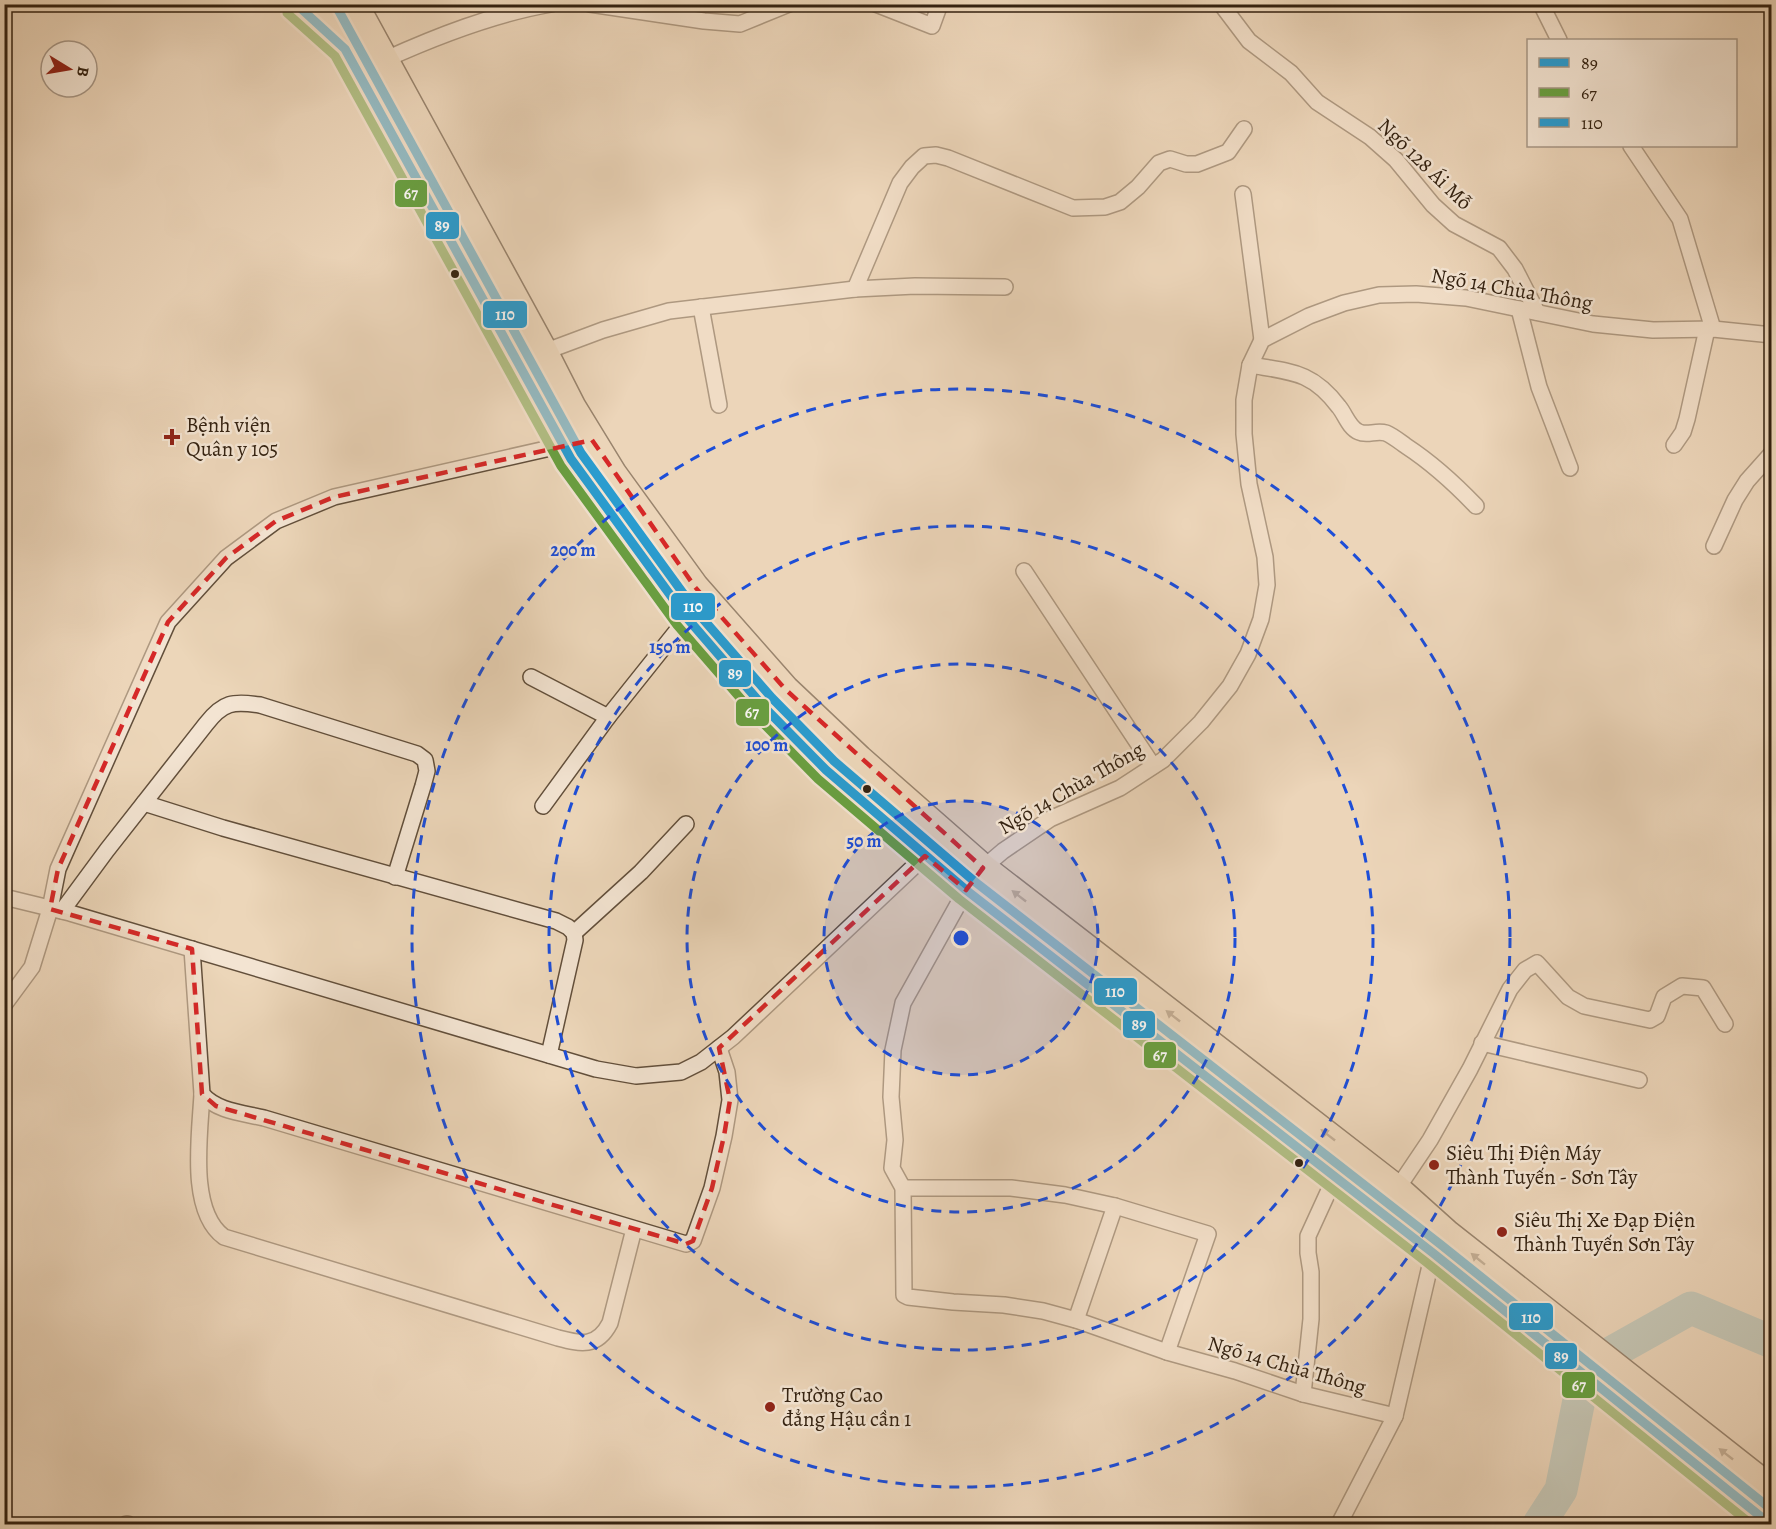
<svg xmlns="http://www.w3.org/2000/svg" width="1776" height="1529" viewBox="0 0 1776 1529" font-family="Alegreya,serif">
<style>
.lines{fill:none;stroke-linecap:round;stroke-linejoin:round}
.river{stroke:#99b8b4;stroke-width:33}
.street-casing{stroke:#624f3b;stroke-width:18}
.highway-casing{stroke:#342211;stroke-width:30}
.street{stroke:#f3e4d2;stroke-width:15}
.highway{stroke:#ecd6b9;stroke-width:27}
.bus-1-casing{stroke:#f3e4d2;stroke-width:14}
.bus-2-casing{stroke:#f3e4d2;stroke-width:14}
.bus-3-casing{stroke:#f3e4d2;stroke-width:14}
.bus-1{stroke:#2a9ccf;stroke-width:9}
.bus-2{stroke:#69a041;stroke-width:9}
.bus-3{stroke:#2a9ccf;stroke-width:9}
.oneway{fill:#907c65}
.marked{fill:none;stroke:#d62828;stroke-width:4.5;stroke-dasharray:12 8;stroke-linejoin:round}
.ring{fill:none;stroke:#1d4ed8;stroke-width:3;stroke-dasharray:10 8}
.bus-dot{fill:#342211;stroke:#f3e4d2;stroke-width:2}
.poi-dot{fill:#8f2418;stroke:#f3e4d2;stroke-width:2}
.labels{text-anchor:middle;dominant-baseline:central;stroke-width:5;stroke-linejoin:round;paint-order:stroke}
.street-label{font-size:21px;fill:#342211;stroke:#f3e4d2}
.poi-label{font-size:21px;fill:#342211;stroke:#f3e4d2;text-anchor:start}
.centre{fill:#1d4ed8;stroke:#f3e4d2;stroke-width:3}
.ring-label{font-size:18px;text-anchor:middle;font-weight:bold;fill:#1d4ed8;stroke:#f3e4d2;stroke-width:5;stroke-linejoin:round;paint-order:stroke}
.line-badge{stroke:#f3e4d2;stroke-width:2}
.badge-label{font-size:16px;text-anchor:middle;font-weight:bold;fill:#fff}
</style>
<rect width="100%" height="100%" fill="#ecd6b9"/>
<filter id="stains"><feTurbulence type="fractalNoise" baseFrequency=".00333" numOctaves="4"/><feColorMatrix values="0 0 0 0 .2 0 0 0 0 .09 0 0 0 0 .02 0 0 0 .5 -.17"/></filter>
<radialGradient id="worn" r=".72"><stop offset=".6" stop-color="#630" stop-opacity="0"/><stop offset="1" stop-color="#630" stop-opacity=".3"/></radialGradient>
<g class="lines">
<path class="river" d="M1539,1524L1561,1490L1579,1400L1609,1354L1691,1308L1772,1342"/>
<g class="street-casing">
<g id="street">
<path d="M590,4L704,21L740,24L789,4"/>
<path d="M876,4L932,26L940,4"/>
<path d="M1221,4L1249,41L1291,73L1317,102L1370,137L1396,160L1433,205L1454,224L1499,248L1515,269L1537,312"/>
<path d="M1541,4L1559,40"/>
<path d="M384,60C437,36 493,14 551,4"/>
<path d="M1631,146L1680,219L1713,329"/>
<path d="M1243,194L1262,340"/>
<path d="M855,289L900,183L912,167L924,156L936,155L948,158L1073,208L1105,207L1120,202L1138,187L1159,163L1170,159L1186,164H1197L1228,152L1244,129"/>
<path d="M701,307L719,405"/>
<path d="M1519,309L1539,387L1570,468"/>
<path d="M544,352L603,330L669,311L855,289L915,286L1005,287"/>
<path d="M1250,365C1291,372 1312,371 1339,407C1345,414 1349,428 1359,432C1367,436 1376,430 1386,433C1393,436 1399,441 1406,446C1432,463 1454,483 1476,506"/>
<path d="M1674,445L1683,432L1687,419L1707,329"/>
<path d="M1714,546L1735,500L1747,481L1772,453"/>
<path d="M1024,571L1153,766"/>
<path d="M531,677L608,717"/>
<path d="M144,803L223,828L556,921L568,927L574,933L575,940L549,1055"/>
<path d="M543,806L608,717L687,618"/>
<path d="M4,897L70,913L596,1069L636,1076L681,1072L701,1062L733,1037L925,856"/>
<path d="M62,911L107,850L206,724C223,702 233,701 260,705L417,754L425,760L427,771L423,786L395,877"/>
<path d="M574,933L641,872L686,824"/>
<path d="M192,949L202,1094C216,1111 243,1113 264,1118L686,1244L693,1241L712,1188L724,1136L730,1100L727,1072L719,1048"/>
<path d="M4,1005L32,967L50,909L58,869L168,622L226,558L276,521L334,497L568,444"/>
<path d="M1482,1043L1639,1080"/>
<path d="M202,1094C200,1134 188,1211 224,1237L558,1338C581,1344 597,1348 610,1323L634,1229"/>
<path d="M903,1188H1011L1065,1195L1115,1206L1208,1234L1167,1352"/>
<path d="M1397,1189L1430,1140L1470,1069L1510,989L1525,970L1537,963L1568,997L1584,1006L1650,1020L1657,1016L1664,997L1682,986L1703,988L1725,1024"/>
<path d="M1076,1320L1115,1206"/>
<path d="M1303,1394L1311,1319V1272L1308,1253V1236L1335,1177"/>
<path d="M1395,1416L1303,1394L1235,1371L1167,1352L1076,1320L1043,1311L1004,1305L953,1302L908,1297L904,1295L903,1188L892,1168L895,1140L891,1097L893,1050L903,1003L966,890L983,868L1003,851L1050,819L1120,788L1163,760L1201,722L1230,686L1248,654L1261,619L1267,585L1265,557L1249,484L1244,434V400L1250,365L1262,340L1309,316L1344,303L1379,295L1416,294L1466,298L1593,324L1653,330L1713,329L1772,335"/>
<path d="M126,1524H128"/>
<path d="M1339,1524L1395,1416L1433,1253L1436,1249"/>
</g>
</g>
<g class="highway-casing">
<g id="highway">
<path d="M295,4L331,35"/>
<path d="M321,4L571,459L687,618L763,706L826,770L966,890L1433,1253L1770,1524"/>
<path d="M354,4L544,352L572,407L613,474L695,587L785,689L859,759L983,868L1397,1189L1446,1233L1772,1490"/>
</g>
</g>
<use href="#street" class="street"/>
<use href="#highway" class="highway"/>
<g class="bus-1-casing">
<path id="bus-1" d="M296,4L345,49L571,459L687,618L763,706L826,770L966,890L1433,1253L1770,1524"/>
</g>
<g class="bus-2-casing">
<path id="bus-2" d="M287,13L335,56L561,466L677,625L754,714L818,779L959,899L1426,1262L1751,1524"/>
</g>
<g class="bus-3-casing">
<path id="bus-3" d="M335,4L581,453L696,611L772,698L834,761L974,881L1440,1244L1772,1510"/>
</g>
<use href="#bus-1" class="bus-1"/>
<use href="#bus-2" class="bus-2"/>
<use href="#bus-3" class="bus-3"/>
</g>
<defs><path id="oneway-solid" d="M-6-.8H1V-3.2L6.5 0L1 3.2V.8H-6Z" transform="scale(1.5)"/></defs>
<g class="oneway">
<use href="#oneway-solid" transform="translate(1019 896) rotate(-142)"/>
<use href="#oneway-solid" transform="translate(1173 1016) rotate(-142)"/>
<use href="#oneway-solid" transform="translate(1328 1135) rotate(-142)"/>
<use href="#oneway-solid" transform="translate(1478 1259) rotate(-141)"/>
<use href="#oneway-solid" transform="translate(1726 1454) rotate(-142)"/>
</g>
<path d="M0 0H1776V1529H0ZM592,440L695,587L785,689L983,868L966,890L925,856L719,1048L730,1100L724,1136L712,1188L693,1241L686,1244L216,1106L202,1094L192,949L50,909L58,869L168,622L226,558L276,521L334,497Z" fill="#ecd6b9" fill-opacity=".55" fill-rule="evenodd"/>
<path class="marked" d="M592,440L695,587L785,689L983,868L966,890L925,856L719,1048L730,1100L724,1136L712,1188L693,1241L686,1244L216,1106L202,1094L192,949L50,909L58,869L168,622L226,558L276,521L334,497Z"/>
<circle cx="961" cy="938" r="137" fill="#1d4ed8" fill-opacity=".12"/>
<g class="ring">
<circle cx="961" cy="938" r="137"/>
<circle cx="961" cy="938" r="274"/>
<circle cx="961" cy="938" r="412"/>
<circle cx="961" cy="938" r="549"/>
</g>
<g class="bus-dot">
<circle cx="455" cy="274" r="5"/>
<circle cx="867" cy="789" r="5"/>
<circle cx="1299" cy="1163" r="5"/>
</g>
<g class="poi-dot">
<path d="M169 428h6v6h6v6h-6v6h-6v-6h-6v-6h6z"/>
<circle cx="1434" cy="1165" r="6"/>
<circle cx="1502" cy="1232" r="6"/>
<circle cx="770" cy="1407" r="6"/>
</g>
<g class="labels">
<g class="street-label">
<text transform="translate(1425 164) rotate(44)">Ngõ 128 Ái Mỗ</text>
<text transform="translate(1512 289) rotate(10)">Ngõ 14 Chùa Thông</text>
<text transform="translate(1071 788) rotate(-30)">Ngõ 14 Chùa Thông</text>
<text transform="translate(1287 1365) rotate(16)">Ngõ 14 Chùa Thông</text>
</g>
<g class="poi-label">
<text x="186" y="425">Bệnh viện<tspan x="186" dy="24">Quân y 105</tspan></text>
<text x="1446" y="1153">Siêu Thị Điện Máy<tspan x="1446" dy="24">Thành Tuyến - Sơn Tây</tspan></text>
<text x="1514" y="1220">Siêu Thị Xe Đạp Điện<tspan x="1514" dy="24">Thành Tuyến Sơn Tây</tspan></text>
<text x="782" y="1395">Trường Cao<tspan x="782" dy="24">đẳng Hậu cần 1</tspan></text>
</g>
</g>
<circle cx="961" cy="938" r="9" class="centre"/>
<g class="ring-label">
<text x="573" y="556">200 m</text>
<text x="670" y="653">150 m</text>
<text x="767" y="751">100 m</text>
<text x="864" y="847">50 m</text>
</g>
<g class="line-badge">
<rect x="394" y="179" width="34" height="29" rx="6" fill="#69a041"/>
<rect x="425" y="211" width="35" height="29" rx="6" fill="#2a9ccf"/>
<rect x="482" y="300" width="46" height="29" rx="6" fill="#2a9ccf"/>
<rect x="670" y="592" width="46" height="29" rx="6" fill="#2a9ccf"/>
<rect x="718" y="659" width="34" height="29" rx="6" fill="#2a9ccf"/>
<rect x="735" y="698" width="35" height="29" rx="6" fill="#69a041"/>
<rect x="1093" y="977" width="45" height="29" rx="6" fill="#2a9ccf"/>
<rect x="1122" y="1010" width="34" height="29" rx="6" fill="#2a9ccf"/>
<rect x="1143" y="1041" width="34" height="28" rx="6" fill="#69a041"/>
<rect x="1508" y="1302" width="46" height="29" rx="6" fill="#2a9ccf"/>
<rect x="1544" y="1342" width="34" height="28" rx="6" fill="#2a9ccf"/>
<rect x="1561" y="1371" width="35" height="28" rx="6" fill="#69a041"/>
</g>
<g class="badge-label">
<text x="411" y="199">67</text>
<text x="442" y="231">89</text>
<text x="505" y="320">110</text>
<text x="693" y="612">110</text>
<text x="735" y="679">89</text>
<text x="752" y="718">67</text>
<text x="1115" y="997">110</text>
<text x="1139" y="1030">89</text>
<text x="1160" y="1061">67</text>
<text x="1531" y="1323">110</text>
<text x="1561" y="1362">89</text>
<text x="1579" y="1391">67</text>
</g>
<rect width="1776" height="1529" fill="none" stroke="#ecd6b9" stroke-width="24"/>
<rect x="6" y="6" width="1764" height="1517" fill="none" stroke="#342211" stroke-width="3"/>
<rect x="12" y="12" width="1752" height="1505" fill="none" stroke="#342211" stroke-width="1.5"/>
<rect x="1527" y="39" width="210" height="108" fill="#f3e4d2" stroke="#a79685" stroke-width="1.5"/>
<rect x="1539" y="58" width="30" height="9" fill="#2a9ccf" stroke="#a79685" stroke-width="1.5"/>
<text x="1581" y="69" font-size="18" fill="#342211">89</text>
<rect x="1539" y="88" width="30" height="9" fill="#69a041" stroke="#a79685" stroke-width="1.5"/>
<text x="1581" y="99" font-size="18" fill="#342211">67</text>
<rect x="1539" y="118" width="30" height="9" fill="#2a9ccf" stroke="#a79685" stroke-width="1.5"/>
<text x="1581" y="129" font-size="18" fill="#342211">110</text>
<g transform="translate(69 69) rotate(101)"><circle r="28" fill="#f3e4d2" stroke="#a79685" stroke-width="1.5"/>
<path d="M0-4.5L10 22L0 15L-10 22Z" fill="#8f2418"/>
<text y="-9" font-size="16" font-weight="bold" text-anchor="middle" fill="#342211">B</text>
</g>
<rect width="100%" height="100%" filter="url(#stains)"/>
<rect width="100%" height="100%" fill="url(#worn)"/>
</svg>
